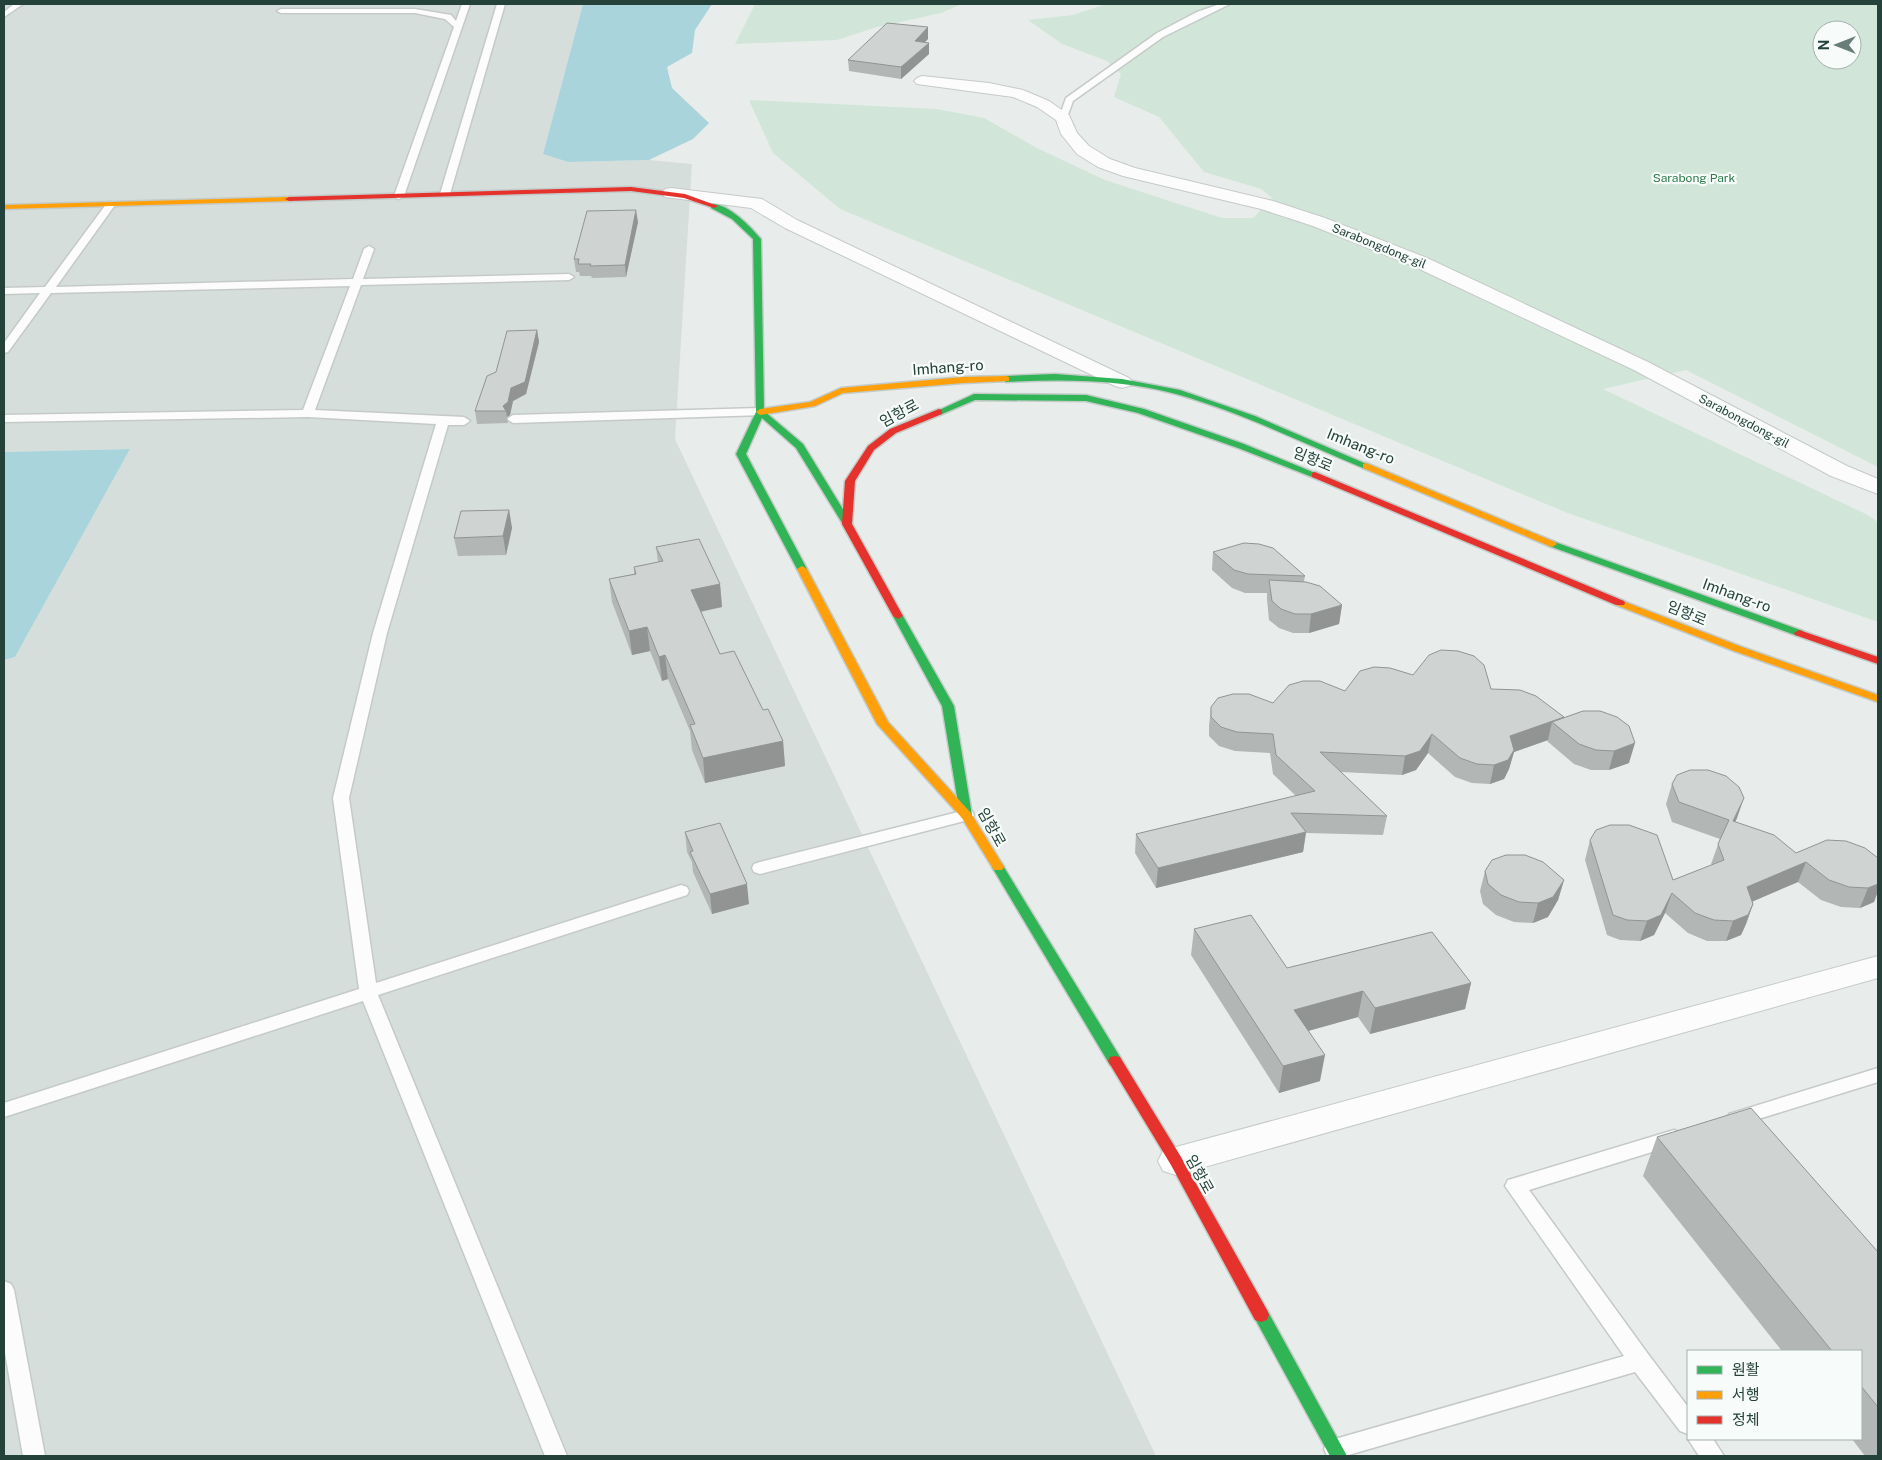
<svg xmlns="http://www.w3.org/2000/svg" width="1882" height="1460" viewBox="0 0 1882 1460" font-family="'Public Sans','Noto Sans KR',sans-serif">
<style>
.built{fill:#d6dedb}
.green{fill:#d1e6d8;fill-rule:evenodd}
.water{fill:#a9d4db}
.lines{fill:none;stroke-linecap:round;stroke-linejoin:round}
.lane-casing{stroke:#c5cac8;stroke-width:3}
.street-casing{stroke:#c5cac8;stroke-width:2}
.fast-casing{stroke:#c3cbc8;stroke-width:3}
.slow-casing{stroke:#c3cbc8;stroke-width:3}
.jam-casing{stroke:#c3cbc8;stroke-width:3}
.lane{fill:#fcfcfc;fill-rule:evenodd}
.street{fill:#fcfcfc;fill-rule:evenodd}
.fast{fill:#30b455;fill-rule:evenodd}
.slow{fill:#ff9f0a;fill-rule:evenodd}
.jam{fill:#e5322d;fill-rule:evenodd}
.wall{fill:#b2b6b5}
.shaded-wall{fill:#919493}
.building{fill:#cfd4d2;stroke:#919493}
.labels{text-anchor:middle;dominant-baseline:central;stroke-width:4.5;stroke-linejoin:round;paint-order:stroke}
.far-park-label{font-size:12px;fill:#2d7a4b;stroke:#f7fbf9}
.far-street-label{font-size:12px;fill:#24423a;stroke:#f7fbf9}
.street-label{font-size:15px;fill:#24423a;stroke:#f7fbf9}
</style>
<rect width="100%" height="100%" fill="#e8edeb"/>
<path class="built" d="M4,4H583L543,154L568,162L649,160L692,164L675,439L1156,1456H4V660L15,657L130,449L4,452Z"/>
<g class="green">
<path d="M755,4H962L941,13L877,27L837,40L735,44Z"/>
<path d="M1106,4H1878V467L1686,370L1603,389L1866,514L1878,522V622L1565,512L840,209L773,153L749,100L937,109L984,118L1037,148L1105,180L1222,218H1253L1272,198L1261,189L1204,172L1159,117L1114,97L1121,74L1107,61L1062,44L1028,20L1073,15ZM1822,30H1852V60H1822Z"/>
</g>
<g class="water">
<path d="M583,4H712L695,30L692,53L667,67L672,88L709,123L693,139L649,160L568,162L543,154Z"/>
<path d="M130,449L15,657L4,660V452Z"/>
</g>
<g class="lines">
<g class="lane-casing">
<g id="lane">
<path d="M14,4H23L4,17V12Z"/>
<path d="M462,4H470L404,196L399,199L396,198L394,196L454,27L445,19L415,13H281L277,11L281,9H415L451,15L456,21Z"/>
<path d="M497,4H505L450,194L448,196H442L440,194Z"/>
<path d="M1220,4H1230L1163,37L1073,101L1066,120H1060L1059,118L1066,98L1157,33L1197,12Z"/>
<path d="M110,202L115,205L56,287L353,279L364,249L369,246L374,249L363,279L569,274L574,277L569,280L361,285L315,410L464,417L470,421L464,425H448L387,633L349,798L376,983L675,887L681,885L687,887L689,891L687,895L378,995L567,1456H545L363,1001L4,1117V1103L359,989L333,798L373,633L436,424L308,417L4,422V415L303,410L350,286L51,293L8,352L4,353V343L40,293L4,294V288L45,287L107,203Z"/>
<path d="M760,408L766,412L764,415L513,423L507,419L513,415Z"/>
<path d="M966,810L972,811L974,815L972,819L760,874L754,872L752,868L754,864L760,862Z"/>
<path d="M1878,1068V1082L1736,1126L1729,1124L1727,1119L1729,1114Z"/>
<path d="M1674,1130L1681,1133L1684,1138L1681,1143L1529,1190L1648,1354L1688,1407V1434L1680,1431L1635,1372L1345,1456H1327L1324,1449L1327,1442L1335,1439L1624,1356L1505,1186L1508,1180L1515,1178Z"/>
<path d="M4,1281L11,1284L14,1290L45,1456H23L4,1347Z"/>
<path d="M1688,1439H1713L1724,1456H1699Z"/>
</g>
</g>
<g class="street-casing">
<g id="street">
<path d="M922,76L989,83L1023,90L1049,101L1069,115L1077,133L1089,146L1110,159L1135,168L1273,201L1325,218L1427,258L1648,362L1847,466L1878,479V494L1831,476L1634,370L1413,266L1313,226L1261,209L1123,176L1098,167L1077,154L1061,134L1056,120L1037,107L1013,97L917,84L914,81L917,78Z"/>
<path d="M671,188L762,199L797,220L1129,378L1133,382L1129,386L1122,388L1115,386L785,228L751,208L665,197L662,193L665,189Z"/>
<path d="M1878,956V978L1176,1175L1163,1171L1158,1161L1163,1151L1176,1147Z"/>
</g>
</g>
<g class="fast-casing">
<g id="fast">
<path d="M711,204C728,203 751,227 761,239L764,411L803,444L852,524L847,527L844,526L796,448L762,418L746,454L807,569L806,571L802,572L797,569L736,454L756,412L753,239L732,219L711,208Z"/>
<path d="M1055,374L1122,379L1180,390L1255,416L1371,466L1366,469L1363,468C1301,442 1240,412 1176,394C1121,379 1062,379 1006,382L1002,379L1006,376Z"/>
<path d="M974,394L1086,395L1144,409L1244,444L1320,475L1315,478L1312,477L1238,448L1138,413L1086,401L975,400L942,414L939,415L935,412Z"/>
<path d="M1552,541L1803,631L1804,633L1799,636L1795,635L1549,546L1547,544Z"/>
<path d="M898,613L903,616L954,706L972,815L970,818H962L960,815L942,706L893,616Z"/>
<path d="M998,863L1002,864L1120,1057L1122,1061L1120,1065L1115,1066L1110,1065L992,867L994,864Z"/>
<path d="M1261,1308L1267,1310L1347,1456H1330L1253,1315L1255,1310Z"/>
</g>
</g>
<g class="slow-casing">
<g id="slow">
<path d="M289,197H292V201L4,209V205Z"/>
<path d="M1006,376L1009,377V381L963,383L843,393L815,406L760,415L756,412L760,409L810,402L841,388L963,377Z"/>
<path d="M1366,463L1555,542L1557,544L1552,547L1549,546L1363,468V464Z"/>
<path d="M802,566L807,569L888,722L970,812L1004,867L1002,870H994L962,818L877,724L797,569Z"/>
<path d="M1620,600L1742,647L1878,695V702L1734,651L1616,605L1615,603L1616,601Z"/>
</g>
</g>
<g class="jam-casing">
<g id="jam">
<path d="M631,187L685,194L718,206L714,208L684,198L631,191L289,201L285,199L289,197Z"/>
<path d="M939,409L942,410V414L896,433L874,450L855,481L852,524L903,616L898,619L893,616L842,524L845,481L868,446L890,429Z"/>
<path d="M1315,472L1624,601L1625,603L1624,605H1616L1312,477V473Z"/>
<path d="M1799,630L1878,657V664L1795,635L1794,633Z"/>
<path d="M1115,1056L1120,1057L1181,1157L1267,1310L1269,1315L1267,1320L1261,1322L1255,1320L1171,1165L1108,1061L1110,1057Z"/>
</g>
</g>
<use href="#lane" class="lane"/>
<use href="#street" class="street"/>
<use href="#fast" class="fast"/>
<use href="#slow" class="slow"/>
<use href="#jam" class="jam"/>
</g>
<g class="wall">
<path d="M928,39L925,42L929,43V54L901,79L849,71L848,60Z"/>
<path d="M638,222L626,277L592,278L591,276H580L579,272H576L574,259Z"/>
<path d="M537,330L539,342L526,394L513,401L510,415L507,417L508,423L477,424L475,411Z"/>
<path d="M509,510L512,528L506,555L458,556L454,538Z"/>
<path d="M656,547L720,584L722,607L701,612L720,654L763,710L783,741L785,766L705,783L692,750L690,731L668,679L662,681L650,651L632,655L612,602L609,579L634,574V567L658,562Z"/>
<path d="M1213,552L1305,576L1304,581L1342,605L1339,624L1309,633H1293L1279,628L1269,620L1267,599V593H1245L1232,588L1212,570Z"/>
<path d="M1413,675L1491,689L1564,717L1563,718L1583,711L1629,763L1609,770H1591L1574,764L1547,741L1548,740L1514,752L1509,769L1504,779L1490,784L1472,783L1455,777L1428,753L1416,770L1402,775L1341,772L1387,816L1383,835L1306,833L1303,852L1156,888L1135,853L1136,834L1296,796L1273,774L1270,753L1235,751L1219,746L1209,736V726L1211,707L1273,703L1345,691Z"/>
<path d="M1672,784L1737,818L1735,822L1796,853L1878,858V891L1874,902L1860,908L1841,907L1821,900L1798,882L1752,901L1753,904L1746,924L1741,935L1726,941H1707L1688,933L1665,913L1654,935L1640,941L1620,940L1607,935L1585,860L1590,840L1673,880L1712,865L1711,864L1720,839L1672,822L1666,804Z"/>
<path d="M685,832L749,904L712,914L693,872L692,862L687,852Z"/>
<path d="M1485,871L1564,880L1558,900L1548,917L1533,923L1514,922L1496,915L1483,904L1480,891Z"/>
<path d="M1194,929L1287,968L1471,983L1465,1009L1370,1034L1358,1017L1308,1031L1320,1081L1279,1093L1191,955Z"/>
<path d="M1657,1137L1878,1252V1456H1865L1852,1439H1861V1351H1782L1643,1176Z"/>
</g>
<g class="shaded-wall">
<path d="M928,27V39L915,52V41Z"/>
<path d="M929,43V54L901,79V67Z"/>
<path d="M636,210L638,222L626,277L625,265Z"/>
<path d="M537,330L539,342L526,394L513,401L510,415L507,417L506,411L503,406Z"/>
<path d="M509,510L512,528L506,555L503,536Z"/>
<path d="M720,584L722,607L693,613L691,590Z"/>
<path d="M1342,605L1339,624L1309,633L1311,614Z"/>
<path d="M647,627L650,651L632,655L629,631Z"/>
<path d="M665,655L668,679L662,681L659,657Z"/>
<path d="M1564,717L1560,729L1552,722L1548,740L1514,752L1509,769L1504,779L1490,784L1494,765L1510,736Z"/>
<path d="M1432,734L1428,753L1416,770L1402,775L1405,756Z"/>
<path d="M783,741L785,766L705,783L703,758Z"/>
<path d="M1635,743L1629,763L1609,770L1614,751Z"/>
<path d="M1744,798L1737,818L1726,841L1733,821Z"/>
<path d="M1306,832L1303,852L1156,888L1158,868Z"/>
<path d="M1806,862L1798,882L1740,907L1747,887Z"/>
<path d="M1564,880L1558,900L1548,917L1533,923L1538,903Z"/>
<path d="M747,884L749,904L712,914L710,894Z"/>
<path d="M1878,884V891L1874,902L1860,908L1868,888Z"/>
<path d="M1672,893L1665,913L1654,935L1640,941L1647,921Z"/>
<path d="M1753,904L1746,924L1741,935L1726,941L1733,921Z"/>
<path d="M1471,983L1465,1009L1370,1034L1375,1008Z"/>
<path d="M1363,991L1358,1017L1290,1036L1294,1010Z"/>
<path d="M1325,1055L1320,1081L1279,1093L1283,1066Z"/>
</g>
<g class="building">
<path d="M887,23L928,27L915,41L929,43L901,67L848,60Z"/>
<path d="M636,210L625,265L590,266L591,264H578L579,259H574L587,211Z"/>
<path d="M537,330L525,382L511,388L508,402L503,406L506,411H475L487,376L496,372L507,331Z"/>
<path d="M509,510L503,536L454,538L461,511Z"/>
<path d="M699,539L720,584L691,590L720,654L734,651L763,710L768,709L783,741L703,758L690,725L695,724L665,655L659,657L647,627L629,631L609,579L636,574L634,567L663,561L656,547Z"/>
<path d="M1244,543L1259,544L1273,548L1305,576L1248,574L1234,570L1213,552Z"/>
<path d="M1269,580L1306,582L1320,586L1342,605L1311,614H1295L1281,609L1272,601Z"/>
<path d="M1441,650L1458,651L1474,656L1484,665L1491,689L1520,690L1536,696L1564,717L1510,736L1514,750L1508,760L1494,765L1477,764L1460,758L1432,734L1420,751L1405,756L1320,752L1387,816L1291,813L1306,832L1158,868L1136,834L1315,791L1276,755L1273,734L1237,732L1221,727L1211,717V707L1218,698L1233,694H1249L1273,703L1289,685L1303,681H1320L1345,691L1360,671L1374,667L1390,668L1413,675L1429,655Z"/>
<path d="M1583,711H1600L1617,717L1629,726L1635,743L1614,751L1596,750L1579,744L1552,722Z"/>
<path d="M1690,770H1708L1726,776L1739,787L1744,798L1733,821L1774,835L1796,853L1827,840L1846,841L1865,848L1878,858V884L1868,888L1849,887L1829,880L1806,862L1747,887L1753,904L1748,915L1733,921L1714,920L1695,913L1672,893L1661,915L1647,921L1627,920L1613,915L1590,840L1596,830L1610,825H1629L1657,835L1673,880L1724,860L1718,844L1729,820L1679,802L1672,784L1677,775Z"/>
<path d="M720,823L747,884L710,894L690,852L693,851L685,832Z"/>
<path d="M1506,855H1525L1543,862L1564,880L1553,897L1538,903L1519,902L1501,895L1488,884L1485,871L1492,860Z"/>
<path d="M1251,915L1287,968L1432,932L1471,983L1375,1008L1363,991L1294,1010L1325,1055L1283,1066L1194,929Z"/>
<path d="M1751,1108L1878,1252V1407L1861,1386V1351H1832L1657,1137Z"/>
</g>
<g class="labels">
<g class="far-park-label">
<text x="1694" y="178">Sarabong Park</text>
</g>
<g class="far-street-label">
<text transform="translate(1379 246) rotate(22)">Sarabongdong-gil</text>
<text transform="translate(1744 421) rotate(28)">Sarabongdong-gil</text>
</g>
<g class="street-label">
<text transform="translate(948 367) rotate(-4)">Imhang-ro</text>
<text transform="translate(899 413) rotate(-28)">임항로</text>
<text transform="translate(1361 446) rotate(22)">Imhang-ro</text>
<text transform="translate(1313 459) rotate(22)">임항로</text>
<text transform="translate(1737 595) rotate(20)">Imhang-ro</text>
<text transform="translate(1687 613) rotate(22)">임항로</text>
<text transform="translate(992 827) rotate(61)">임항로</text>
<text transform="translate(1200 1174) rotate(61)">임항로</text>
</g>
</g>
<rect width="1882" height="1460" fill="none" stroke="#24423a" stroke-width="10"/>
<rect x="1687" y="1350" width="175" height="90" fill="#f7fbf9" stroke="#a3b1ad"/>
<rect x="1697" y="1366" width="25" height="8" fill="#30b455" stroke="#a3b1ad"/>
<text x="1732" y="1375" font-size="15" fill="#24423a">원활</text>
<rect x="1697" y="1391" width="25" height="8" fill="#ff9f0a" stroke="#a3b1ad"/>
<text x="1732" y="1400" font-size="15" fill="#24423a">서행</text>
<rect x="1697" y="1416" width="25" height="8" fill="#e5322d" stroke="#a3b1ad"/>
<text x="1732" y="1425" font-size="15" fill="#24423a">정체</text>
<g transform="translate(1837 45) rotate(270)"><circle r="24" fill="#f7fbf9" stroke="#a3b1ad"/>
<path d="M0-4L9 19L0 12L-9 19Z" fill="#697e78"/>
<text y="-8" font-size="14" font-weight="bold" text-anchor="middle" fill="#24423a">N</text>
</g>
</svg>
